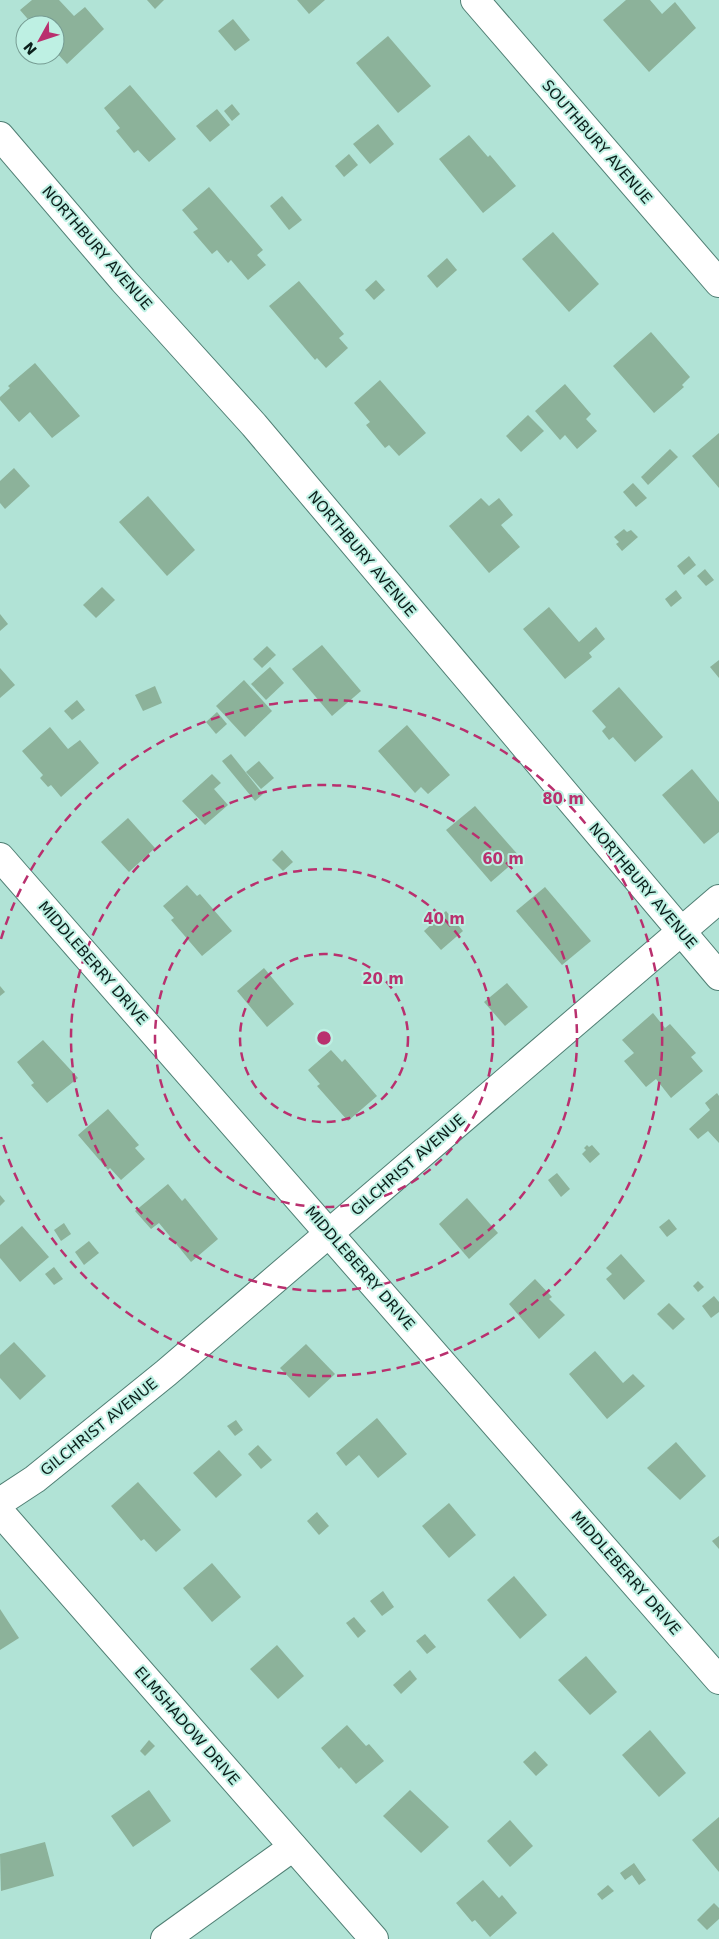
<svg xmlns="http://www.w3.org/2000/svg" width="719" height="1939" viewBox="0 0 719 1939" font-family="'DejaVu Sans',sans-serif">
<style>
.building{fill:#8cb29a}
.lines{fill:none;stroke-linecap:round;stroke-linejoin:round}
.street-casing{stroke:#507f74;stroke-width:30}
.street{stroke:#fff;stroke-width:28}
.ring{fill:none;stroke:#b9306e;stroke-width:2.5;stroke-dasharray:9 6}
.labels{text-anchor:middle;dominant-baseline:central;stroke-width:4;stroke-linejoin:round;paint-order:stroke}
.street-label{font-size:15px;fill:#0b1f1b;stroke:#bef0e3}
.centre{fill:#b9306e;stroke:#bef0e3;stroke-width:2.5}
.ring-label{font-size:15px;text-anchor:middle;font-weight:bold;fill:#b9306e;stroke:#bef0e3;stroke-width:4;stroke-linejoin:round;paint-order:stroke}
</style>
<rect width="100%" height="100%" fill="#b1e3d6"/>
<g class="building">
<path d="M32,0H59L74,16L85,7L104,29L67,64L55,51V25H33L20,10Z"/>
<path d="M147,0H164L155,9Z"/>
<path d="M297,0H325L309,14Z"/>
<path d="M626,0H650L662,14L675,2L696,28L649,72L603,20Z"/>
<path d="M233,19L250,40L235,51L218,31Z"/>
<path d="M388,36L431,86L398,113L356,63Z"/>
<path d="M130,85L176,139L149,162L138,150L134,153L116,131L120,128L104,108Z"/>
<path d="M232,104L240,114L232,121L224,111Z"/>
<path d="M217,109L230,125L210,142L196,126Z"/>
<path d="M378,124L394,144L370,164L353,144Z"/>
<path d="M469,135L488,157L490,155L516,186L483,213L439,159Z"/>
<path d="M349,154L358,165L344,177L335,166Z"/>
<path d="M209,187L263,250L257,255L266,265L248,280L231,260L228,263L217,250L212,254L193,232L198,229L182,210Z"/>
<path d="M282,196L302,220L289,230L270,206Z"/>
<path d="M553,232L599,284L569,312L522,259Z"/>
<path d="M447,258L457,270L437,288L427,276Z"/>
<path d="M376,280L385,290L374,300L365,290Z"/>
<path d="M299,281L344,334L339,338L348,348L326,368L317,358L315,360L269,306Z"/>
<path d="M651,332L690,377L682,385L684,387L654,413L613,366Z"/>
<path d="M35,363L80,416L52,438L30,412L19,422L0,400V397L10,388L8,386Z"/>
<path d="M380,380L426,433L399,456L389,445L385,448L366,425L370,422L354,403Z"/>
<path d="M565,384L591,414L586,419L597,431L577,449L565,435L560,440L535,411Z"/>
<path d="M528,415L544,431L521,452L506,436Z"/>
<path d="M719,433V488L692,456Z"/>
<path d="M670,449L678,457L648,485L641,477Z"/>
<path d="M14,468L30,486L5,509L0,503V481Z"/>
<path d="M633,483L647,498L636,507L623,492Z"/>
<path d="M148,496L195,550L167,576L119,522Z"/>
<path d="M481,498L489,506L499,498L513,515L501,525L520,547L489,573L449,526Z"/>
<path d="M624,529L627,532L631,530L638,537L622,551L616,544L619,542L614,537Z"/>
<path d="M689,556L696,565L684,575L677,566Z"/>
<path d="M705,569L714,580L706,586L697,576Z"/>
<path d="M102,587L115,600L96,618L83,605Z"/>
<path d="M676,590L682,598L671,607L665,599Z"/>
<path d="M549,607L579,642L596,627L605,639L589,653L592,657L565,679L523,629Z"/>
<path d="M0,614L8,624L0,631Z"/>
<path d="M322,645L361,691L332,716L292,669Z"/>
<path d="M267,646L276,655L262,668L253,659Z"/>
<path d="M719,660V678L710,667Z"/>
<path d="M270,667L284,683L266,700L251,684Z"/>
<path d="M0,668L15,685L0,698Z"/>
<path d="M244,680L272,711L245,737L216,706Z"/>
<path d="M155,686L162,703L143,711L135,695Z"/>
<path d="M619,687L663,737L635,762L613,737L609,740L602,731L606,727L592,711Z"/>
<path d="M77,700L85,710L72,720L64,711Z"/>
<path d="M217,712L227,724L216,734L206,722Z"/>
<path d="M407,725L450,775L428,794L421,787L415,793L378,751Z"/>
<path d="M50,727L68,749L80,740L99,763L61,797L51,785L48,787L40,778L43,775L22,751Z"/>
<path d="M231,754L263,794L255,801L222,761Z"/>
<path d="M259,761L274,778L261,789L246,772Z"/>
<path d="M692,769L719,802V832L704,844L662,795Z"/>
<path d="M212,774L221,783L214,789L228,805L205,825L182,801Z"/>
<path d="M475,806L520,857L491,882L446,830Z"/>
<path d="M128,818L155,848L129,872L101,842Z"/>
<path d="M282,850L293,862L283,871L272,860Z"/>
<path d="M187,885L197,896L200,894L232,931L202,956L171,920L174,918L163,906Z"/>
<path d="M545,887L591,941L562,965L516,911Z"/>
<path d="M446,911L463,931L441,950L424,931Z"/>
<path d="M264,968L294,1004L267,1027L237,991Z"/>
<path d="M507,983L528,1007L505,1026L484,1002Z"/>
<path d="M0,986L5,992L0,996Z"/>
<path d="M653,1013L665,1028L670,1024L696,1053L691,1057L703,1071L671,1098L656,1079L646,1087L624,1061L634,1053L622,1040Z"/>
<path d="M43,1040L78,1078L47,1103L31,1085L34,1083L17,1062Z"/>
<path d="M331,1050L342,1062L345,1059L377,1096L348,1121L317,1086L320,1084L308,1070Z"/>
<path d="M717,1093L719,1096V1143L708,1131L698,1139L689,1129L710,1110L705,1103Z"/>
<path d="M108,1109L139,1145L135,1148L145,1159L121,1180L110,1168L108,1170L78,1135Z"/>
<path d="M587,1145L589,1147L592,1145L600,1154L590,1163L582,1154L586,1150L584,1148Z"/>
<path d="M557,1173L570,1189L561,1197L548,1180Z"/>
<path d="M168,1184L182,1201L185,1198L218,1239L191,1262L159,1223L151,1229L135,1211Z"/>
<path d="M0,1195L5,1201L0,1206Z"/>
<path d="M467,1198L498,1233L469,1259L439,1224Z"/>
<path d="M669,1219L677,1229L667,1237L659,1227Z"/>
<path d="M64,1223L71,1234L61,1241L54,1230Z"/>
<path d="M22,1226L49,1257L20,1282L0,1258V1245Z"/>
<path d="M89,1241L99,1253L84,1265L75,1252Z"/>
<path d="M621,1254L645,1281L624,1300L606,1279L612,1274L606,1268Z"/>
<path d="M54,1267L63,1279L54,1285L45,1274Z"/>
<path d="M535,1279L552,1297L549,1299L565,1315L539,1339L509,1304Z"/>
<path d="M698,1281L704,1287L698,1292L693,1286Z"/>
<path d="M714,1296L719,1302V1312L711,1318L702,1306Z"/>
<path d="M669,1303L685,1319L673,1330L657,1314Z"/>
<path d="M14,1342L46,1376L20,1400L0,1378V1355Z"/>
<path d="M306,1344L335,1374L309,1398L280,1368Z"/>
<path d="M595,1351L623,1383L633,1374L645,1386L607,1419L569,1374Z"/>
<path d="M377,1418L407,1454L378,1478L359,1455L346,1466L336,1453Z"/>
<path d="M236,1420L243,1430L235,1436L227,1426Z"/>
<path d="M676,1442L706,1476L680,1500L647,1468Z"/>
<path d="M258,1445L272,1460L261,1469L248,1454Z"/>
<path d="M219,1450L242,1475L216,1498L193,1473Z"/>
<path d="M138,1482L181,1530L156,1552L144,1539L141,1541L111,1506Z"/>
<path d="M449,1503L476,1535L449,1558L422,1526Z"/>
<path d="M317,1512L329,1526L319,1535L307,1521Z"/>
<path d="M719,1536V1549L712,1541Z"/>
<path d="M212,1563L241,1597L212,1622L183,1588Z"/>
<path d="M514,1576L547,1615L520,1639L487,1600Z"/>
<path d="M383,1591L394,1607L382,1616L370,1601Z"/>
<path d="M0,1609L19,1638L0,1650Z"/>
<path d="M354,1617L366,1631L358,1638L346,1623Z"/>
<path d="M425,1634L436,1647L427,1654L416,1641Z"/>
<path d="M277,1645L304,1676L278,1699L250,1669Z"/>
<path d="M586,1656L617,1692L590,1715L558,1680Z"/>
<path d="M410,1670L417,1679L401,1694L393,1685Z"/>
<path d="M347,1725L366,1746L369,1744L384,1761L356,1784L341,1767L339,1769L321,1748Z"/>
<path d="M650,1730L686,1773L659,1797L622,1755Z"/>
<path d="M149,1740L155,1746L145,1756L140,1751Z"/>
<path d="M535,1751L548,1765L536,1776L523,1762Z"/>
<path d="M149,1790L171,1821L133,1847L111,1816Z"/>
<path d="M410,1790L449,1827L421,1853L383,1816Z"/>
<path d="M719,1817V1872L692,1840Z"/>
<path d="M510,1820L533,1846L510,1867L487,1841Z"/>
<path d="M45,1842L54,1876L1,1891L0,1854Z"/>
<path d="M634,1863L646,1880L639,1885L632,1875L625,1880L620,1873Z"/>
<path d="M483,1880L499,1898L502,1895L517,1913L490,1937L475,1920L472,1922L456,1903Z"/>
<path d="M608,1885L614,1891L602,1900L597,1894Z"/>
<path d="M714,1903L719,1908V1919L707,1930L697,1920Z"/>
</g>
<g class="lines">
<g class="street-casing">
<g id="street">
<path d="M475,0L719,283"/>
<path d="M0,136L123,280L254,425L719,976"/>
<path d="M0,857L719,1680"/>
<path d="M0,1502L35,1479L166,1373L719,899"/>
<path d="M0,1512L374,1939"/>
<path d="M165,1939L293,1847"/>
</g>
</g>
<use href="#street" class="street"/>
</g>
<g class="ring">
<circle cx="324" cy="1038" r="84"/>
<circle cx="324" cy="1038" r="169"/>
<circle cx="324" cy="1038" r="253"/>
<path d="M1 939A338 338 0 1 1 1 1137"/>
</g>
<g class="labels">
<g class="street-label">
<text transform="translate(597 142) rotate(49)">SOUTHBURY AVENUE</text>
<text transform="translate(97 248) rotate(49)">NORTHBURY AVENUE</text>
<text transform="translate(362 554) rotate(50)">NORTHBURY AVENUE</text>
<text transform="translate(643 886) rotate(50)">NORTHBURY AVENUE</text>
<text transform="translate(93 963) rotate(49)">MIDDLEBERRY DRIVE</text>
<text transform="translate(408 1165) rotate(-41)">GILCHRIST AVENUE</text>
<text transform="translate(360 1268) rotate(49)">MIDDLEBERRY DRIVE</text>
<text transform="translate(99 1427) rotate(-39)">GILCHRIST AVENUE</text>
<text transform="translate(626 1573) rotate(49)">MIDDLEBERRY DRIVE</text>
<text transform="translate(187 1726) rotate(49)">ELMSHADOW DRIVE</text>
</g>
</g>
<circle cx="324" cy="1038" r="8" class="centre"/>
<g class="ring-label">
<text x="563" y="804">80 m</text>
<text x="503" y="864">60 m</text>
<text x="444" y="924">40 m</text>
<text x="383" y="984">20 m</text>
</g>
<g transform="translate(40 40) rotate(230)"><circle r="24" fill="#bef0e3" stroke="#769c93"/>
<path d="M0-4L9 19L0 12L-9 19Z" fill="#b9306e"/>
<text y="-8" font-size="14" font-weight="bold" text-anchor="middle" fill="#0b1f1b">N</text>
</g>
</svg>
